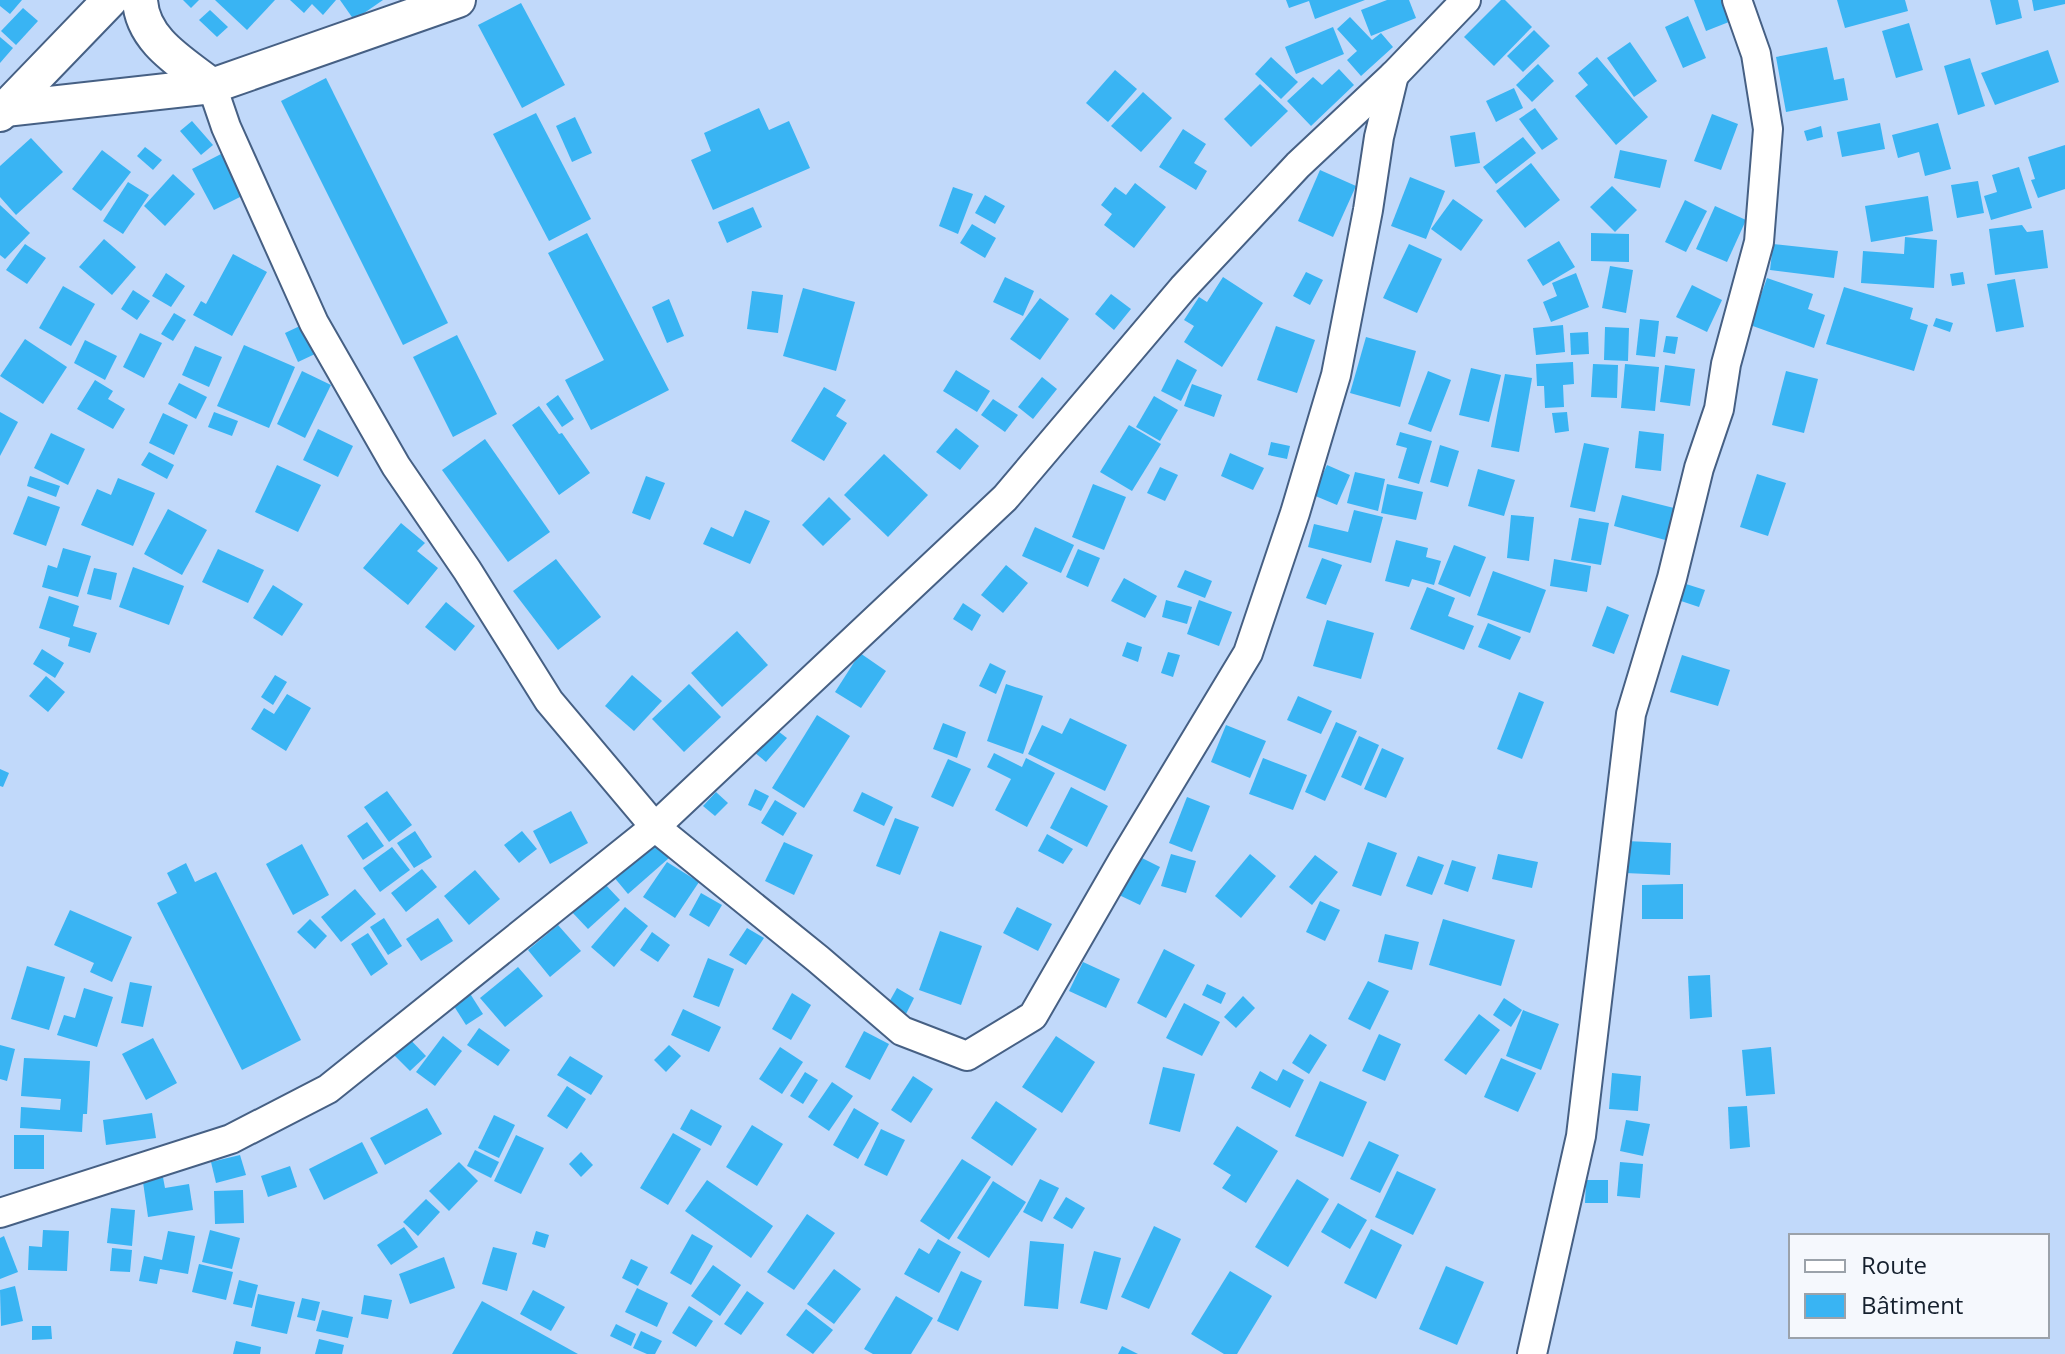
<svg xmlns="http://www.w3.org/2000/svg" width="2065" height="1354" viewBox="0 0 2065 1354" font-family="'Open Sans',sans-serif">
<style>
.building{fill:#39b4f3}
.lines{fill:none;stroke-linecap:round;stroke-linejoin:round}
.minor-casing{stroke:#466084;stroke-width:32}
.tertiary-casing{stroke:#466084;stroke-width:38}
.minor{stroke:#fff;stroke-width:28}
.tertiary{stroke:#fff;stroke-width:34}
</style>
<rect width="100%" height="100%" fill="#c1d9fa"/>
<g class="building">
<path d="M0,0H22L10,14L0,6Z"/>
<path d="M183,0H199L191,8Z"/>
<path d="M215,0H275L247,30Z"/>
<path d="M290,0H336L323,15L312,4L304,13Z"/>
<path d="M340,0H383L354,20Z"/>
<path d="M1286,0H1365L1315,19L1309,1L1289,8Z"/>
<path d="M1387,0H1409L1416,18L1371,36L1361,10Z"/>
<path d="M1501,0H1505L1532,27L1494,66L1464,37Z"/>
<path d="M1694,0H1727L1734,20L1706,31Z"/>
<path d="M1837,0H1905L1908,11L1845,28Z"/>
<path d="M1990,0H2018L2022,18L1996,25Z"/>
<path d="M2032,0H2065V4L2034,11Z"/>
<path d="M521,3L565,85L522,108L478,25Z"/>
<path d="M23,8L38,21L16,45L1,31Z"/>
<path d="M210,10L228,27L217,37L199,20Z"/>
<path d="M1688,16L1706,58L1683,68L1665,27Z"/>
<path d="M1350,17L1372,40L1381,33L1393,47L1361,76L1347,60L1357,51L1337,29Z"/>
<path d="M1909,23L1923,70L1896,78L1882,31Z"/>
<path d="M1333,27L1344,54L1296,74L1285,47Z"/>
<path d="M1534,30L1550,46L1523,72L1507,56Z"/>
<path d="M0,37L13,48L0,63Z"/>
<path d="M1630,42L1657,81L1634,97L1607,58Z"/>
<path d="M1827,47L1834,80L1844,78L1848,100L1786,112L1776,57Z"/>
<path d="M2048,50L2059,82L1995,105L1981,73Z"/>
<path d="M1271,57L1298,82L1281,99L1255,74Z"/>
<path d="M1597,57L1648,117L1616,145L1575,96L1588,85L1578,73Z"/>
<path d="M1970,58L1985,106L1958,115L1944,66Z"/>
<path d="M1538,64L1554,81L1532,102L1516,85Z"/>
<path d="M1339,69L1354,85L1311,126L1287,101L1313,77L1322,85Z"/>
<path d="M1115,70L1137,89L1108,122L1086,103Z"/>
<path d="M326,78L448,323L403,345L281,101Z"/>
<path d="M1260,84L1288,111L1251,147L1224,119Z"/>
<path d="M1514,88L1523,108L1496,122L1486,101Z"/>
<path d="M1143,92L1172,118L1141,152L1111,126Z"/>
<path d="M759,108L769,130L789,121L810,168L713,210L691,160L711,151L704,133Z"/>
<path d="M1535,108L1558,139L1542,150L1519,119Z"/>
<path d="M536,113L591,219L549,241L493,134Z"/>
<path d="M1712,114L1738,124L1721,170L1694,161Z"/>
<path d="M575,117L592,153L572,162L556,126Z"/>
<path d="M192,121L213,145L201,155L180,131Z"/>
<path d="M1880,123L1885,149L1842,157L1837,132Z"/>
<path d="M1938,123L1951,169L1925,176L1919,152L1898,158L1892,135Z"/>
<path d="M1821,126L1823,137L1807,141L1804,131Z"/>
<path d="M1183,129L1206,144L1194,163L1207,171L1196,190L1159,167Z"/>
<path d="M1475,132L1480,163L1455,167L1450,136Z"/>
<path d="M1523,137L1536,153L1496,184L1483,167Z"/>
<path d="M31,138L63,172L16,215L0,197V166Z"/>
<path d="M2065,145V189L2038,198L2031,180L2035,179L2028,157Z"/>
<path d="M145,147L162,160L153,170L137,156Z"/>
<path d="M102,150L131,172L101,211L72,189Z"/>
<path d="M1620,150L1667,160L1660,188L1614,178Z"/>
<path d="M221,154L242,196L214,210L192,169Z"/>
<path d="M1531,163L1560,200L1525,228L1496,191Z"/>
<path d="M2019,167L2032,208L1991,220L1984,196L1997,192L1992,175Z"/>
<path d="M1320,170L1356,186L1333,237L1298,221Z"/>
<path d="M173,174L195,194L165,226L144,206Z"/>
<path d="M1410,177L1445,191L1426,239L1391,226Z"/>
<path d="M1978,181L1984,213L1957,218L1951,185Z"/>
<path d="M128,182L149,195L123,234L103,221Z"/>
<path d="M1135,183L1166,207L1134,248L1104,225L1112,214L1101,205L1115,187L1126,195Z"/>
<path d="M1612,186L1637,210L1615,232L1590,207Z"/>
<path d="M953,187L973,194L958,234L939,226Z"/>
<path d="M985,195L1005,206L995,224L975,213Z"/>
<path d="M1928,196L1933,231L1871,242L1865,206Z"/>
<path d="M1453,199L1483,220L1461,251L1431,229Z"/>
<path d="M1685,200L1707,211L1686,252L1665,242Z"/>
<path d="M0,205L30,233L5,259L0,255Z"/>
<path d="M1715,206L1746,220L1727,262L1696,249Z"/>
<path d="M753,207L762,227L727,243L718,222Z"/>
<path d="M972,224L996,238L985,258L960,243Z"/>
<path d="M2022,225L2027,232L2043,230L2048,268L1995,275L1989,229Z"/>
<path d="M587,233L669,390L591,430L565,380L604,360L548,253Z"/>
<path d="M1591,233L1629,234V262L1591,261Z"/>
<path d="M1905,237L1937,240L1934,288L1861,283L1863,251L1904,254Z"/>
<path d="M104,239L136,267L112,295L79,267Z"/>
<path d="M1559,241L1575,267L1543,286L1527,260Z"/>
<path d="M25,244L46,258L27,284L6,270Z"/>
<path d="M1409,244L1442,259L1417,313L1383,298Z"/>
<path d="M1773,244L1838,251L1834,278L1770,270Z"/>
<path d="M233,254L267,272L232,336L193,315L201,301L206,304Z"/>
<path d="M1610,266L1633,270L1626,313L1602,308Z"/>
<path d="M1306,272L1323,280L1310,305L1293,296Z"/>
<path d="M1963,272L1965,284L1952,286L1950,274Z"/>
<path d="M166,273L185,286L171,307L152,296Z"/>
<path d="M1576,273L1589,307L1551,322L1543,302L1557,296L1552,283Z"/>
<path d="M1005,277L1034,291L1023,316L993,302Z"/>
<path d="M1223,277L1263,303L1222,367L1184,342L1194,326L1184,320L1199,297L1207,302Z"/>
<path d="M1767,278L1813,294L1808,309L1825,315L1814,348L1750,325Z"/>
<path d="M2015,279L2024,327L1996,332L1987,284Z"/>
<path d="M1692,285L1722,300L1707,332L1676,317Z"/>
<path d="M63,286L95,304L71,346L39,328Z"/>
<path d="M1844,287L1913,308L1910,319L1928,325L1914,371L1826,344Z"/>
<path d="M803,288L855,302L836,371L783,356Z"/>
<path d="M133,290L150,301L137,320L121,309Z"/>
<path d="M752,291L783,295L778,333L747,329Z"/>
<path d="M1111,294L1131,309L1114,330L1095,314Z"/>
<path d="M1040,298L1069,319L1040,360L1010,339Z"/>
<path d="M669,299L684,336L667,343L652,307Z"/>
<path d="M174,313L186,320L173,341L161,334Z"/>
<path d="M1936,318L1953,323L1950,332L1933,326Z"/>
<path d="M1640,319L1659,321L1655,357L1636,355Z"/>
<path d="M302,325L315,354L298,362L285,333Z"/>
<path d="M1563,325L1565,352L1536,355L1533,328Z"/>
<path d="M1276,326L1315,340L1297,393L1257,380Z"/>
<path d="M1605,327L1629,328L1628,361L1604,360Z"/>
<path d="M1588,332L1589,354L1571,355L1570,333Z"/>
<path d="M140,333L162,343L144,378L123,367Z"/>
<path d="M457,335L497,414L453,437L413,357Z"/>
<path d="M1666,336L1678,337L1675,354L1663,352Z"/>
<path d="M1366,337L1416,351L1400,407L1350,393Z"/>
<path d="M25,339L67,367L43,404L0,376Z"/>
<path d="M85,340L117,356L105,380L74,363Z"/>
<path d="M244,345L295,367L269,428L217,406Z"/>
<path d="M195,346L222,357L209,387L182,375Z"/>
<path d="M1177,359L1197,370L1181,401L1161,391Z"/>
<path d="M1573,362L1574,384L1563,385L1564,407L1545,408L1544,386H1537L1536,364Z"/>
<path d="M1593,364L1618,365L1617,398L1591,397Z"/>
<path d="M1625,364L1659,367L1655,411L1621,408Z"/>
<path d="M1665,365L1695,369L1690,406L1660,402Z"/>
<path d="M1471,368L1501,375L1489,422L1459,415Z"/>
<path d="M956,370L990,391L977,412L943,391Z"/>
<path d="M302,371L331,385L305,438L277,424Z"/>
<path d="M1428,371L1451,380L1431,432L1408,424Z"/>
<path d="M1786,371L1818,379L1804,433L1772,425Z"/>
<path d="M1505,374L1532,378L1519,452L1491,447Z"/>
<path d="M1042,377L1057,389L1033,419L1018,407Z"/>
<path d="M95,380L113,391L108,399L125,409L113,429L77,409Z"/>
<path d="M179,383L207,397L196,419L168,404Z"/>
<path d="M1192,384L1222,395L1214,417L1184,406Z"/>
<path d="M824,387L846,400L836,416L847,423L824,461L791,441Z"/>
<path d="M558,395L574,419L562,427L546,404Z"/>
<path d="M1154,396L1178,410L1160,441L1136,427Z"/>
<path d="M993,399L1018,415L1005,432L981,415Z"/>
<path d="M539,406L559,434L562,433L590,473L559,495L512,425Z"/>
<path d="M0,412L18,422L0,456Z"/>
<path d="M214,412L238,421L232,436L208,427Z"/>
<path d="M1567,412L1569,431L1555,433L1552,413Z"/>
<path d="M163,413L188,425L174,455L149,443Z"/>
<path d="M1129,425L1161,444L1132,491L1100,472Z"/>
<path d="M956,428L979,446L960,470L936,452Z"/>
<path d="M318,429L353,446L338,477L303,460Z"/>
<path d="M1639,431L1664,434L1661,471L1635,468Z"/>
<path d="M1400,432L1432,441L1419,484L1398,478L1407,448L1396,445Z"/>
<path d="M51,433L85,449L68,485L34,468Z"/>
<path d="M485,439L550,532L508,562L442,470Z"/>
<path d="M1271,442L1290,446L1287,459L1268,455Z"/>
<path d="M1584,443L1609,448L1595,512L1570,507Z"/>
<path d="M1440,445L1459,451L1448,487L1430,482Z"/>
<path d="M149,452L174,465L167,479L141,465Z"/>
<path d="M1230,453L1264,468L1253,490L1221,476Z"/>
<path d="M884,454L928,495L888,537L844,495Z"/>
<path d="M277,465L321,485L298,532L255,512Z"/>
<path d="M1327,465L1350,475L1337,505L1313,495Z"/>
<path d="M1160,467L1178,475L1165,501L1147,493Z"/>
<path d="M1478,469L1515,480L1504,516L1468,506Z"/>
<path d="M1355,472L1385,479L1378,511L1347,503Z"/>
<path d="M1757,474L1786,483L1768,536L1740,527Z"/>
<path d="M30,476L60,486L56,497L27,486Z"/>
<path d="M646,476L665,483L650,520L632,513Z"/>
<path d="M118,478L155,493L133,546L81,525L97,489L111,495Z"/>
<path d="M1093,484L1126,497L1104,550L1072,537Z"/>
<path d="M1387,484L1423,492L1416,520L1381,513Z"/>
<path d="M1622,495L1678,509L1669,541L1614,526Z"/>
<path d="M28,496L60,507L46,546L13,534Z"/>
<path d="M829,497L851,519L823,546L802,525Z"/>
<path d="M168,509L207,530L182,575L144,554Z"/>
<path d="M745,510L770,521L750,564L703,544L711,527L733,537Z"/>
<path d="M1354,510L1383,517L1371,563L1308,547L1314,524L1348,532Z"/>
<path d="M1511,515L1534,517L1529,561L1507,558Z"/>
<path d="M1579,518L1609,523L1601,565L1571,560Z"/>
<path d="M401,523L425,543L417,551L438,568L408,605L363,568Z"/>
<path d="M1035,527L1074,545L1061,573L1022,556Z"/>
<path d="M1396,540L1428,548L1426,557L1441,561L1434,585L1412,579L1409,587L1385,581Z"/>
<path d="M1454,545L1486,557L1470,597L1438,584Z"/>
<path d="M63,548L91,556L78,597L42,587L48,565L57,568Z"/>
<path d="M218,549L264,570L248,603L202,582Z"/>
<path d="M1078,549L1100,558L1088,587L1066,577Z"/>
<path d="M1322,558L1342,565L1326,605L1306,598Z"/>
<path d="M556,559L601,617L558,650L513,591Z"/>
<path d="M1554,559L1591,566L1587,592L1550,586Z"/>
<path d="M1006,565L1028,583L1003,613L981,595Z"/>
<path d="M133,567L184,586L169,625L119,607Z"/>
<path d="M94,568L117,573L111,600L87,594Z"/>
<path d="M1185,570L1212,581L1205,598L1177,587Z"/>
<path d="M1493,571L1546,590L1530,633L1477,615Z"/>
<path d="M1124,578L1157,596L1145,618L1111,601Z"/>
<path d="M1686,584L1705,590L1699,607L1681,601Z"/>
<path d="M273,585L303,604L282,636L253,618Z"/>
<path d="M1427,587L1455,598L1448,616L1474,626L1464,650L1410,629Z"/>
<path d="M49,596L79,606L73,626L97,633L90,653L68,646L70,638L39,628Z"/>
<path d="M1166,600L1192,607L1187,624L1162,617Z"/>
<path d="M1199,600L1232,612L1219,646L1187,634Z"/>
<path d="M446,602L475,626L455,651L425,627Z"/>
<path d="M963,603L981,615L972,631L953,619Z"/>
<path d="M1607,606L1629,615L1614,654L1592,646Z"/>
<path d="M1327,620L1374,633L1361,679L1313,666Z"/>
<path d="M1488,623L1521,637L1510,660L1478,647Z"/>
<path d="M737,631L768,665L722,707L691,673Z"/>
<path d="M1127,642L1142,647L1138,662L1122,656Z"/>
<path d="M42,649L64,663L55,678L33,664Z"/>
<path d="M1168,652L1180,655L1173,677L1161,673Z"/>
<path d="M860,653L886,671L861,708L835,692Z"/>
<path d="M1682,655L1730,670L1718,706L1670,692Z"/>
<path d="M990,663L1006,671L996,694L979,686Z"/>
<path d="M275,675L287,682L273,705L261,697Z"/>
<path d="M632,675L662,701L634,731L605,706Z"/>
<path d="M46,676L65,692L48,712L29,696Z"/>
<path d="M689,684L721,717L684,752L652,719Z"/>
<path d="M1006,684L1043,696L1023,754L987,741Z"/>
<path d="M1519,692L1544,702L1522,759L1497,749Z"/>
<path d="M287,694L311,708L286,751L251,729L264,708L274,714Z"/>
<path d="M1298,696L1332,711L1321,734L1287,720Z"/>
<path d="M817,715L850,736L804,808L772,788Z"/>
<path d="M1070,718L1127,745L1105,791L1028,754L1042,725L1062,734Z"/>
<path d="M1336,722L1357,731L1325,801L1305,792Z"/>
<path d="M943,723L966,732L957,758L933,749Z"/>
<path d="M1226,725L1266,741L1250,778L1211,762Z"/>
<path d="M774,728L787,738L766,762L754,752Z"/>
<path d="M1359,736L1379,745L1361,786L1341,777Z"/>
<path d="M1382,748L1404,758L1386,798L1364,789Z"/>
<path d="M994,753L1022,767L1026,758L1055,773L1027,827L995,810L1011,779L987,767Z"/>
<path d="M1263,758L1307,775L1293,810L1249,794Z"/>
<path d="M948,759L971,769L953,807L931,797Z"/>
<path d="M0,769L9,773L3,787L0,786Z"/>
<path d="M1071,787L1108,806L1087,847L1050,828Z"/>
<path d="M755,789L769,796L761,811L748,805Z"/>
<path d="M387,791L412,825L389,842L364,807Z"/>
<path d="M716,792L728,803L715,816L703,806Z"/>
<path d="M862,792L893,807L884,826L853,811Z"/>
<path d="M1187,797L1210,806L1192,852L1169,843Z"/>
<path d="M775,800L797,813L783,836L761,823Z"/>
<path d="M571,811L588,843L550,864L533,831Z"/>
<path d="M895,818L919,827L900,875L876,866Z"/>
<path d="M367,822L384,846L363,860L347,836Z"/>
<path d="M415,831L432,857L414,868L397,843Z"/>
<path d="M522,831L537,849L519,863L504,845Z"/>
<path d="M1047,834L1073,849L1063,864L1038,851Z"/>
<path d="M653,840L669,858L628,894L613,876Z"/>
<path d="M1626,841L1671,843L1670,875L1625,873Z"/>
<path d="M784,842L813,855L794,895L765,881Z"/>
<path d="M1368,842L1397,853L1381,896L1352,886Z"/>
<path d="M302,844L329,895L293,915L266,864Z"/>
<path d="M392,847L410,870L380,892L363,868Z"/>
<path d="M1171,854L1196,861L1186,893L1161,886Z"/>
<path d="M1250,854L1276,876L1241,918L1215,896Z"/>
<path d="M1498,854L1538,862L1532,888L1492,879Z"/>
<path d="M1315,855L1338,872L1312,905L1289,887Z"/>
<path d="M1138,856L1160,867L1140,905L1119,895Z"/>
<path d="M1418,856L1444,865L1432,895L1406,886Z"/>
<path d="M1452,860L1476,867L1468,892L1444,884Z"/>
<path d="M667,862L699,882L675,918L643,897Z"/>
<path d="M186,863L195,882L216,872L301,1040L242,1070L157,903L177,893L167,873Z"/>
<path d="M422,869L437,887L406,912L391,893Z"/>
<path d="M475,870L500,899L469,925L444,896Z"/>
<path d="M603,882L620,900L588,929L571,911Z"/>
<path d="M1683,884V919H1642V885Z"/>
<path d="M355,889L376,914L341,942L321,917Z"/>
<path d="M701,893L722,905L709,927L689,915Z"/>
<path d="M1320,901L1340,910L1325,941L1306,932Z"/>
<path d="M625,907L648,926L614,967L591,947Z"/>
<path d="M1017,907L1052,924L1038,951L1003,933Z"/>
<path d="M70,910L132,937L112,982L90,972L94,963L54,945Z"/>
<path d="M384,918L402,946L388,955L370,927Z"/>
<path d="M438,918L453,941L421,961L406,939Z"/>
<path d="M310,919L327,936L315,949L297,932Z"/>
<path d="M1443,919L1515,940L1501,986L1429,965Z"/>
<path d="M558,925L581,951L550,977L528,950Z"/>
<path d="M747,928L764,938L746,965L729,955Z"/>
<path d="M940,931L982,946L961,1005L919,990Z"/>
<path d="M652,932L670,945L658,962L640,950Z"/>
<path d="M368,933L388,964L371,976L351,944Z"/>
<path d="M1385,934L1419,942L1412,970L1378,962Z"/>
<path d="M1164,949L1195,965L1166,1018L1137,1003Z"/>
<path d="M708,958L734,969L719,1007L693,997Z"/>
<path d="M1083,962L1120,979L1106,1008L1069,991Z"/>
<path d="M27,966L65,977L49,1030L11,1019Z"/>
<path d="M518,967L543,996L505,1027L480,998Z"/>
<path d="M1710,975L1712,1017L1690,1019L1688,976Z"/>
<path d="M1368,981L1389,991L1370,1030L1348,1019Z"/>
<path d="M130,982L152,986L143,1027L121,1023Z"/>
<path d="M1207,984L1226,993L1221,1004L1202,995Z"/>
<path d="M84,988L113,997L97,1047L57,1035L64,1015L75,1018Z"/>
<path d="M897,988L914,998L906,1014L888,1004Z"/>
<path d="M469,992L483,1014L466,1025L452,1003Z"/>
<path d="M792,993L811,1005L791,1040L772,1029Z"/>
<path d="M1243,996L1255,1008L1236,1028L1224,1017Z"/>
<path d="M1504,998L1522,1010L1511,1027L1493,1015Z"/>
<path d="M1184,1003L1220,1022L1202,1056L1166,1038Z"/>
<path d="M683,1009L721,1027L709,1052L671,1035Z"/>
<path d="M1523,1010L1559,1024L1541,1070L1506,1056Z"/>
<path d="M1479,1014L1500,1030L1466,1075L1444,1060Z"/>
<path d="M479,1028L510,1050L498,1066L467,1045Z"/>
<path d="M864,1031L889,1044L870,1080L845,1067Z"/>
<path d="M405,1034L426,1056L410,1071L389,1050Z"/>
<path d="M1310,1034L1327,1045L1309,1074L1292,1063Z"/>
<path d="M1379,1034L1401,1044L1385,1081L1362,1071Z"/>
<path d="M443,1036L462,1051L435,1086L416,1072Z"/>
<path d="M1056,1036L1095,1062L1062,1113L1022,1087Z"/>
<path d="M153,1038L177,1083L146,1100L122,1054Z"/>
<path d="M0,1045L15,1049L7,1081L0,1079Z"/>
<path d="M669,1045L681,1056L666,1072L654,1060Z"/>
<path d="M780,1047L803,1062L782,1094L759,1079Z"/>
<path d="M1771,1047L1775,1094L1746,1096L1742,1050Z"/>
<path d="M570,1056L603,1076L591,1095L557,1075Z"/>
<path d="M24,1058L90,1061L87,1114H83L82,1132L20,1128L21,1107L60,1110L61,1099L21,1096Z"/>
<path d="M1501,1058L1536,1073L1518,1112L1484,1097Z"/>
<path d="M1163,1067L1195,1074L1180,1132L1149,1124Z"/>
<path d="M1283,1069L1304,1080L1290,1108L1251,1088L1260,1071L1277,1081Z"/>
<path d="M805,1072L818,1080L803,1104L790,1096Z"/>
<path d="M1612,1073L1641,1076L1638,1111L1609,1109Z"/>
<path d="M913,1076L933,1089L911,1123L891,1110Z"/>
<path d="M1320,1081L1367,1102L1343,1157L1295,1136Z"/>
<path d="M832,1082L853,1096L829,1131L808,1117Z"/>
<path d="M567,1086L586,1099L567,1129L547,1116Z"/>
<path d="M996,1101L1037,1129L1012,1166L971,1138Z"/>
<path d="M1747,1106L1750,1147L1730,1149L1728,1107Z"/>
<path d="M427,1108L442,1134L385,1165L370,1138Z"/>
<path d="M854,1108L879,1123L858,1159L833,1145Z"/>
<path d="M691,1109L722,1126L711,1146L680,1129Z"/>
<path d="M152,1113L156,1138L106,1145L103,1120Z"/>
<path d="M494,1115L515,1125L499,1158L478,1148Z"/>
<path d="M1626,1120L1650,1124L1643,1156L1620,1151Z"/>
<path d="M752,1125L783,1144L757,1186L726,1167Z"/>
<path d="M1237,1126L1278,1151L1246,1203L1222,1188L1231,1175L1213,1164Z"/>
<path d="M881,1129L905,1140L887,1176L864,1165Z"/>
<path d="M673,1133L701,1149L668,1205L640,1188Z"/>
<rect x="14" y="1135" width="30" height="34"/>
<path d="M516,1135L544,1148L521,1194L494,1181Z"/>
<path d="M1369,1141L1399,1155L1380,1193L1350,1179Z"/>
<path d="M362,1142L378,1173L324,1200L309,1169Z"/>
<path d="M475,1150L499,1162L491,1178L467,1166Z"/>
<path d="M581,1152L593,1165L581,1177L569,1164Z"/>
<path d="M240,1155L246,1175L216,1183L211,1162Z"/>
<path d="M962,1159L991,1177L949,1240L920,1221Z"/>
<path d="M459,1162L478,1181L449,1211L429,1191Z"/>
<path d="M1620,1162L1643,1164L1640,1198L1617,1196Z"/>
<path d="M290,1166L297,1187L268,1197L261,1176Z"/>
<path d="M1397,1171L1436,1189L1413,1235L1375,1217Z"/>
<path d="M162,1172L165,1188L189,1184L193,1210L148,1217L142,1175Z"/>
<path d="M1040,1179L1059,1188L1042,1222L1023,1212Z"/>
<path d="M1297,1179L1329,1199L1288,1267L1255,1247Z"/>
<path d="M707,1180L773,1226L751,1258L685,1211Z"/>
<path d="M1586,1180H1608V1203H1585Z"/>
<path d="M993,1181L1026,1202L989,1258L957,1238Z"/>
<path d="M243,1190L244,1223L215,1224L214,1191Z"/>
<path d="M1066,1197L1085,1208L1072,1229L1053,1218Z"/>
<path d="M426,1199L440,1212L418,1236L403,1222Z"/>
<path d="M1338,1203L1367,1220L1350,1249L1321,1232Z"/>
<path d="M111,1208L135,1210L132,1246L107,1243Z"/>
<path d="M807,1214L835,1233L794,1290L767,1272Z"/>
<path d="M1154,1226L1181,1239L1149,1309L1121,1297Z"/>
<path d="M404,1227L418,1247L391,1265L377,1245Z"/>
<path d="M1371,1229L1402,1245L1376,1299L1344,1283Z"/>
<path d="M43,1230L69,1231L67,1271L28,1270L29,1246L42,1247Z"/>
<path d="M210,1230L240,1238L232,1269L202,1262Z"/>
<path d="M168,1231L195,1236L188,1274L160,1269L157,1284L139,1281L144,1256L162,1260Z"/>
<path d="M536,1231L549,1235L545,1248L532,1244Z"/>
<path d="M692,1234L713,1246L691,1285L670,1273Z"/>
<path d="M4,1236L18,1272L0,1279V1238Z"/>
<path d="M938,1239L961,1252L939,1293L904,1274L919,1248L929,1254Z"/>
<path d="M1030,1241L1064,1244L1058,1309L1024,1306Z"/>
<path d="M493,1247L517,1253L507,1291L482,1284Z"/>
<path d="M112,1248L132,1250L130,1272L110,1271Z"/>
<path d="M1094,1251L1121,1258L1107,1310L1080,1303Z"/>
<path d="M444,1257L455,1288L410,1304L399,1274Z"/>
<path d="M631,1259L648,1267L638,1286L622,1278Z"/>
<path d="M199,1264L233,1272L226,1300L192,1292Z"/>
<path d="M713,1265L741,1285L720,1316L691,1296Z"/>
<path d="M1446,1266L1484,1282L1457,1345L1419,1329Z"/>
<path d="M834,1269L861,1289L834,1324L807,1304Z"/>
<path d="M961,1271L982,1281L958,1331L937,1321Z"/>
<path d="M1230,1271L1272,1296L1237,1354H1224L1191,1334Z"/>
<path d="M239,1280L258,1285L252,1308L233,1304Z"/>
<path d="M15,1286L23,1321L1,1326L0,1290Z"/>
<path d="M637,1288L668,1303L657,1327L625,1312Z"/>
<path d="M533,1290L565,1307L551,1331L520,1314Z"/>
<path d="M747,1291L764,1303L741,1335L724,1324Z"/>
<path d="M258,1294L295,1302L287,1334L251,1326Z"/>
<path d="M364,1295L392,1300L388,1319L361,1314Z"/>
<path d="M896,1296L933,1318L911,1354H873L864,1349Z"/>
<path d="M302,1298L320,1302L315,1321L297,1317Z"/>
<path d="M482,1301L578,1354H452Z"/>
<path d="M689,1306L713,1321L696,1347L672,1333Z"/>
<path d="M806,1309L833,1330L813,1354L786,1335Z"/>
<path d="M322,1310L353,1317L348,1338L316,1331Z"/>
<path d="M616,1324L636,1334L631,1346L610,1336Z"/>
<path d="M32,1326H51L52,1339L32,1340Z"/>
<path d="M641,1331L662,1341L655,1354H647L633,1348Z"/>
<path d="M319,1339L344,1345L342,1354H315Z"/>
<path d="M236,1341L261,1347L260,1354H233Z"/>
<path d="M1122,1346L1138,1354H1118Z"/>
</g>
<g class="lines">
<g class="minor-casing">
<g id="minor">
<path d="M212,86L226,127L314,323L396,466L467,570L549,701L655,827L818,959L902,1031L967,1056L1033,1016L1123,860L1248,653L1295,513L1336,375L1368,210L1379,137L1394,75"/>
<path d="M0,1213L231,1139L328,1089L655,827L1005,498L1183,288L1298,165L1394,75L1466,0"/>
<path d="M1532,1354L1581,1136L1631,714L1672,578L1699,468L1719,409L1726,364L1759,242L1768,129L1756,54L1737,0"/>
</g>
</g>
<g class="tertiary-casing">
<g id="tertiary">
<path d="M140,0C142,41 183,63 212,86"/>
<path d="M5,109L212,86L458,0"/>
<path d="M0,114L110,0"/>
</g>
</g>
<use href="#minor" class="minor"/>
<use href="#tertiary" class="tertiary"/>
</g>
<rect x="1789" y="1234" width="260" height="104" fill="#f5f8fd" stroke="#9ba2aa" stroke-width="2"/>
<rect x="1805" y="1260" width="40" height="12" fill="#ffffff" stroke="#9ba2aa" stroke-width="2"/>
<text x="1861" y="1274" font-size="24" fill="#15202e">Route</text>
<rect x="1805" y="1294" width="40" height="24" fill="#39b4f3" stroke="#9ba2aa" stroke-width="2"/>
<text x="1861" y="1314" font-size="24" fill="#15202e">Bâtiment</text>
</svg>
